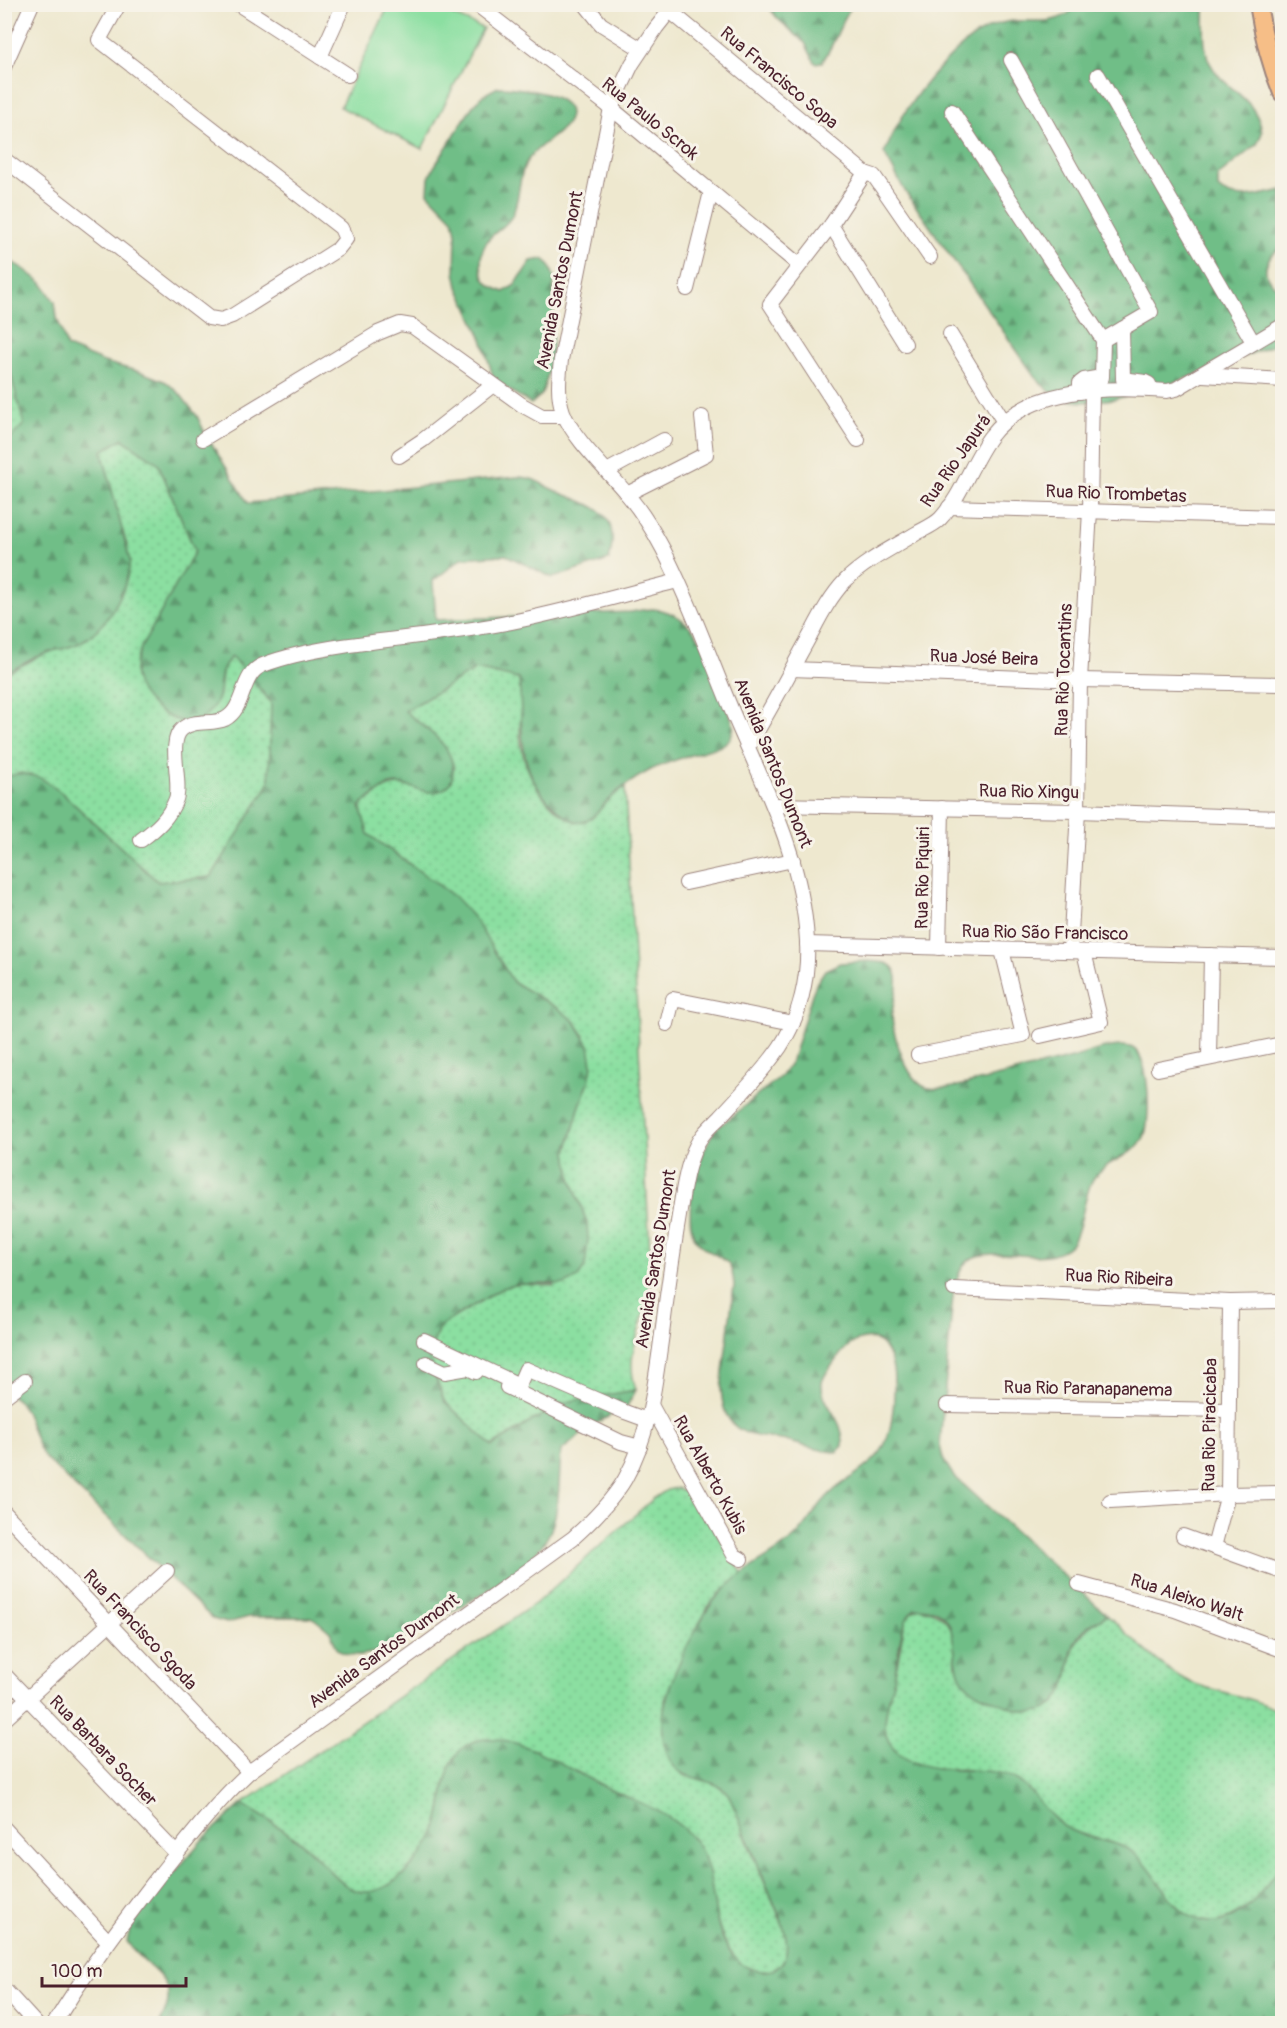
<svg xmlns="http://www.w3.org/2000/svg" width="1287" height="2028" viewBox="0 0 1287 2028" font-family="Pangolin,sans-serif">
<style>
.grass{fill:url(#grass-dots);stroke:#6a7f66;stroke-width:1.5}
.forest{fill:url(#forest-firs);stroke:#5d6e59;stroke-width:1.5}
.pitch{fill:#8bdfa1;stroke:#6a7f66;stroke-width:1.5}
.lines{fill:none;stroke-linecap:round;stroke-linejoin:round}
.minor-casing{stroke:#9c847d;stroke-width:16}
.major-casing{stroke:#9c847d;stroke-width:20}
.minor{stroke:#fff;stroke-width:14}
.major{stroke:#f6be87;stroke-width:16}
.labels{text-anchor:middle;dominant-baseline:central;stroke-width:6;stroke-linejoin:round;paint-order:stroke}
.street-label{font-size:18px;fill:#4a1f2b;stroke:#f7f3e8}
</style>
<defs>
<pattern id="grass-dots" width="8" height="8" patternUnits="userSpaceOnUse" patternTransform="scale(1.5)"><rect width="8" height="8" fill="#8bdfa1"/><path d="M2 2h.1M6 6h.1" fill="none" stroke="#79bf8b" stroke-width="1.8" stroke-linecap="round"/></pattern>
<pattern id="forest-firs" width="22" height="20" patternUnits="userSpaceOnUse" patternTransform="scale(1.5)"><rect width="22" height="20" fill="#70be87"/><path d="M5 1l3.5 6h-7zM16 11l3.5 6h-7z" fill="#5e9a6f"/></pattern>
</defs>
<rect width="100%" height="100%" fill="#f7f3e8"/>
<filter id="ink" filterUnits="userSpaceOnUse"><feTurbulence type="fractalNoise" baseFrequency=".0167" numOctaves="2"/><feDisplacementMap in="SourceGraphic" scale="12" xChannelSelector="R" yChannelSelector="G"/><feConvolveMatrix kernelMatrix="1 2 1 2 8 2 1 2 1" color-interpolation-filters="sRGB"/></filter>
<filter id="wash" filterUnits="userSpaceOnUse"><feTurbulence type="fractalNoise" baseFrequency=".008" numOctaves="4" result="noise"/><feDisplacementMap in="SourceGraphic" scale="24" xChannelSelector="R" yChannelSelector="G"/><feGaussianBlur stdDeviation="1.35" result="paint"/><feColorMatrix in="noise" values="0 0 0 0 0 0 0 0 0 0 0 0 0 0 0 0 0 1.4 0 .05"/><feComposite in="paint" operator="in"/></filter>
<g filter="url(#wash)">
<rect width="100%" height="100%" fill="#eee8cf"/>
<g class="grass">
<path d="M4,352L25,424L5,444H4Z"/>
<path d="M122,439L158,463L195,551L141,648L136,662L135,676L220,695L222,671L231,656L271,702L269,784L212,877L158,882L62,793L39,777H5V674L48,652L77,644L95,631L122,593L127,545L121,526L102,451Z"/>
<path d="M476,669L519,679C520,689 522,701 522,711C522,718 520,724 520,730C520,767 542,807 576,822L593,817L610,798L625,787L651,1271C649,1282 649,1293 646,1304C639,1337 625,1356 636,1390L558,1405L492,1446L444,1401L428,1355L440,1326L502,1288L520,1284L553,1286L587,1223L571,1178L567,1152L579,1108L589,1081L592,1064L584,1035L575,1022L559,1009L513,982L455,897L368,834L360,806C393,782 389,781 429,792L454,768C446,739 426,730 405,711Z"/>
<path d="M677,1488L687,1492L698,1505L743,1574L719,1594L708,1607L665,1700V1742L683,1775C698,1779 719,1781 729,1795C738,1807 740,1824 746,1838C754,1858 762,1878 771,1897C776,1910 783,1923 786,1936C787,1941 787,1949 786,1955C784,1962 777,1968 770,1971C741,1981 722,1941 717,1919L621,1795L535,1750L445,1781C443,1798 442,1815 436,1830C425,1857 383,1907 349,1888C333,1879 323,1863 310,1850C289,1832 265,1818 242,1804L536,1603L654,1498L667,1490Z"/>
<path d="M919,1608C955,1614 954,1635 956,1666L1068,1675C1073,1642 1077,1632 1107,1615C1131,1636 1166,1674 1195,1684C1225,1694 1254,1697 1282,1713C1282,1751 1282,1789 1282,1827C1282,1837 1285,1854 1281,1863C1271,1886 1252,1908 1229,1918C1174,1943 1162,1863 1121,1846C1102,1839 1083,1837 1065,1827C1060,1824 1056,1819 1051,1816C1042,1808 986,1772 978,1771C947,1766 906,1776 888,1740C879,1720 894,1681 898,1660C901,1646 902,1633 906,1619L912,1612Z"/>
</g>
<g class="forest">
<path d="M767,5H852C840,23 835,44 822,62L815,63L805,43L778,19Z"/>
<path d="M1078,5H1204C1205,22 1202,45 1209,61C1222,90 1257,95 1262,133L1257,144L1218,176V188C1234,204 1263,194 1282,190V247C1262,259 1259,279 1282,290V342C1233,359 1108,417 1061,398C1051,394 1043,386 1036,378L905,191L884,153C889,144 893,133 898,124C917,90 966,29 1006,22C1034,17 1054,30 1078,5Z"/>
<path d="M498,87C515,87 585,93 567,123C557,137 540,144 530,157C517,174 521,195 513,214C508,226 496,230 488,240C479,252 477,276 491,286C495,288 500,290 504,292L515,285L531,261L543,259L549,264L554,277L552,361L542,394L531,404L494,380L482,339L458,287L455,272L456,233L453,219L428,193L429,178L434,167L472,107L483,95Z"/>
<path d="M5,258L24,269L42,283L55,302L57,318L67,347L104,362L144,373L166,382L180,394L197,416L206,435L248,503L517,477C538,478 539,484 556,491C594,507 622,510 609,560L553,578L506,555L462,558L433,581L436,620L630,612C637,611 646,609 653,609C706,612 721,687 734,727L730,739L721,746C701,752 664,762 647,772C634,779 620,789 609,799C602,805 596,818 586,821C575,825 566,817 558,810C514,773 524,729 519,679L476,669L405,711C425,729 459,747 452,778C450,788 440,792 431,792C417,792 404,781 390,785C380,788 368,800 360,806L368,834L455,897L474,918L513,982L559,1009L575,1022L589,1045L592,1065L589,1081L579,1108L567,1152L571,1178L587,1223L588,1239L585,1267L578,1277L565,1284H520L502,1288L440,1326L428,1355L444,1401L492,1446L558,1405L571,1401L636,1390L627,1406L592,1426L561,1451C559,1476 560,1515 548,1536C527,1573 472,1600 436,1620C417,1631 397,1645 375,1652C365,1655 355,1657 344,1653C333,1650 336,1640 330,1632C325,1627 318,1622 312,1617H249L227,1623L213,1619L46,1459C33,1443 32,1419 20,1403C16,1398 9,1395 5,1391V777L21,773L39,777L62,793L158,882L211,877L269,784L271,702L231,656C228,661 224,667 222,672C218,689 222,699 207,714C182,738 137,701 135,675C134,665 138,656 141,648L195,551L158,463L122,439L102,451L130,561C127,593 106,630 77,644C69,648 59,649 50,652C34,657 19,666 5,674V444L24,424L5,352Z"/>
<path d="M868,961C877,962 889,961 894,969C902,981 893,1000 892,1014C892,1033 906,1079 925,1087C931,1090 941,1088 948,1088C990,1079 1031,1068 1072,1058C1089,1053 1113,1043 1130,1047C1151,1053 1151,1120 1144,1137C1134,1158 1103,1160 1092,1181C1083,1198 1082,1233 1070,1245C1044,1271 984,1238 963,1266C957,1275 955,1286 953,1296L940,1445L943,1459L953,1475L1107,1615C1097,1621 1084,1627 1078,1637C1070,1648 1071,1661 1068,1674C1060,1709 1041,1720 1007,1706C994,1700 976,1695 966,1684C946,1664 965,1615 929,1609C922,1608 917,1607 911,1612C901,1621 897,1664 894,1679C890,1694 885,1710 885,1726C886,1762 930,1769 957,1770C977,1771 999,1769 1017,1780C1036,1792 1045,1814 1063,1826C1081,1838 1102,1839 1121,1846C1161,1861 1164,1920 1211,1922C1243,1924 1268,1885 1282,1861V2023L1243,2024L1228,2021L1214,2024L160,2023C185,1976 148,1975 127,1941L130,1929L138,1916L202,1840L242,1804C265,1818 289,1832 309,1850C322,1862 333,1877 348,1887C353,1890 360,1892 365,1892C380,1892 395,1882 405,1873C423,1856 436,1835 441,1811C444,1801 443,1790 446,1780C463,1700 549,1757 591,1780C626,1799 669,1808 695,1841C722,1877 704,1930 739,1962C753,1974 782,1977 786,1953C788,1942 785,1932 782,1922L729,1795C726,1792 723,1787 719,1786C703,1777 681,1780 671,1762C649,1723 675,1668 694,1633C702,1619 709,1604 722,1592C728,1586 735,1579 742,1574C760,1560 782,1551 798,1534C810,1521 818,1504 832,1492C846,1479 866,1470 878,1455C892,1439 895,1402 894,1381C894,1364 886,1335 864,1339C850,1342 844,1349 836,1360C831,1367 823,1375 822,1383C820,1404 845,1418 843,1446L837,1452C819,1451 804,1446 786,1441C770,1437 749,1438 736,1427C724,1417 722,1403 721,1388L734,1286C732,1252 718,1262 699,1243C678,1223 700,1151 715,1130L781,1076L792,1060L812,994L817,982L825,970L840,963Z"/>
</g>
<path class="pitch" d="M389,5H430L483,28L422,149L340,107Z"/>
</g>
<g filter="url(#ink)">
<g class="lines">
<g class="minor-casing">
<g id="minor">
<path d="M238,4L348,75"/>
<path d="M476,4L611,108L799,265"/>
<path d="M585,4L601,24L641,49"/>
<path d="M670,11L865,173L874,176L930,257"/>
<path d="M320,57L344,4"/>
<path d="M4,67L32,4"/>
<path d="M1098,75L1253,342"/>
<path d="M952,111L1103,340L1151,312L1011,60"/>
<path d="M4,159L209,318L221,320L232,316L338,249L346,239L341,228L99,40L119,4"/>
<path d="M831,225L905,344"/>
<path d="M687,289L711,192"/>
<path d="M1122,329L1123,379L1145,382L1149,384L1150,387"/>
<path d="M950,334L1004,422"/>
<path d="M1203,375L1282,380"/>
<path d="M1080,392V383L1084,380L1102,377L1103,340"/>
<path d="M203,439L378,333L400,324L412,326L522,405L542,416H564"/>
<path d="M858,440L770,304L831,225L865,173"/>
<path d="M399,456L423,440L493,385"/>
<path d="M607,471L664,440"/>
<path d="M627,494L706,454L702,417"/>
<path d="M949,507L1282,517"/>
<path d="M792,669L1080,680L1282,684"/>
<path d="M748,746C769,713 787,677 806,643C818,621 828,599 845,581C865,561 892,548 917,533C924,529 934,525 940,519C962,496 971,463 990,437C1029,385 1108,387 1167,391L1176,389L1282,326"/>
<path d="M774,805L1078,811L1282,818"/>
<path d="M141,840C156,829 169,818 176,799C182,782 167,741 182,729C194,719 212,725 225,719C246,708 240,674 263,665C288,655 317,650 343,646C395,638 449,634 501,624C561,613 620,595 678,581"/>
<path d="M686,883L793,860"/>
<path d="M807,944L1282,957"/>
<path d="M939,948L942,808"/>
<path d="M1070,951L1078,811L1080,680L1090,511L1092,390"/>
<path d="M667,1024L673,999L793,1023"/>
<path d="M1040,1036L1101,1022L1084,952"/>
<path d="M918,1055L1023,1035L1002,950"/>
<path d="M1209,1057L1211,955"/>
<path d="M1158,1069L1282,1044"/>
<path d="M954,1289L1230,1302L1282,1301"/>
<path d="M424,1340L519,1385L526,1369L625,1412L647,1420"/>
<path d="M426,1363L445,1372L468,1368L476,1372"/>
<path d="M507,1387L621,1442L640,1447"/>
<path d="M4,1397L25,1381"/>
<path d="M651,1405L734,1555L741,1559"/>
<path d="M947,1405L1228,1410"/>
<path d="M1110,1501L1228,1494L1282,1493"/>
<path d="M4,1512L249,1772"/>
<path d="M1183,1536L1282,1572"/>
<path d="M1214,1547L1228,1494L1230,1302"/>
<path d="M1079,1584L1175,1610L1282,1650"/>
<path d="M4,1674L177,1854"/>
<path d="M4,1720L167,1571"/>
<path d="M4,1828L108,1941"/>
<path d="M4,1989L36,2024"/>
<path d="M54,2024C86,1971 123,1922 161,1873C189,1838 216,1803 249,1772L573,1538C592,1521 612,1501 625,1479C650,1435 655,1383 662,1334C668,1286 675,1239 683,1191C686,1173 691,1151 702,1136C707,1129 714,1123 720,1117C740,1095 763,1072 780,1047C800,1017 809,977 807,941C803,861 766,790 735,718C711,662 691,603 663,549C653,530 641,511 627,494C608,471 573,439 563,412C557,395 559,378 561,360L611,108L632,64L656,28L675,4"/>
</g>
</g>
<g class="major-casing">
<path id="major" d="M1258,4C1263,36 1270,64 1282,93"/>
</g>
<use href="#minor" class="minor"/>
<use href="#major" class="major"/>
</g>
</g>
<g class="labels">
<g class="street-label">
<text transform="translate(779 78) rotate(40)">Rua Francisco Sopa</text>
<text transform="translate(650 119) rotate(39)">Rua Paulo Scrok</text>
<text transform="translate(560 280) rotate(-79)">Avenida Santos Dumont</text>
<text transform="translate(956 461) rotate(-55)">Rua Rio Japurá</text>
<text transform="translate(1116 494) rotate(2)">Rua Rio Trombetas</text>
<text transform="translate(984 658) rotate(2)">Rua José Beira</text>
<text transform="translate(1064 670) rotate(-88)">Rua Rio Tocantins</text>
<text transform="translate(773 763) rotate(68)">Avenida Santos Dumont</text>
<text transform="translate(1029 792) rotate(1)">Rua Rio Xingu</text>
<text transform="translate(923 878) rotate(-89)">Rua Rio Piquiri</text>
<text transform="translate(1045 933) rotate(1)">Rua Rio São Francisco</text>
<text transform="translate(656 1259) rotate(-81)">Avenida Santos Dumont</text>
<text transform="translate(1119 1278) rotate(3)">Rua Rio Ribeira</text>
<text transform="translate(1088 1389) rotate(1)">Rua Rio Paranapanema</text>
<text transform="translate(1210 1425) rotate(-89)">Rua Rio Piracicaba</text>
<text transform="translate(710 1475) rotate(61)">Rua Alberto Kubis</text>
<text transform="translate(1187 1598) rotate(18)">Rua Aleixo Walt</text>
<text transform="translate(140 1630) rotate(47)">Rua Francisco Sgoda</text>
<text transform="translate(384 1651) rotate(-36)">Avenida Santos Dumont</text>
<text transform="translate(103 1751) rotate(46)">Rua Barbara Socher</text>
</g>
</g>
<rect width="1287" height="2028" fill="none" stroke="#f7f3e8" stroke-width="24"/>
<path d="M42 1977v9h144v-9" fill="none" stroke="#4a1f2b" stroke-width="3"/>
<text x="51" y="1977" font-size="18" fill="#4a1f2b" stroke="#f7f3e8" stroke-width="4.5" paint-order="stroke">100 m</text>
</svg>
